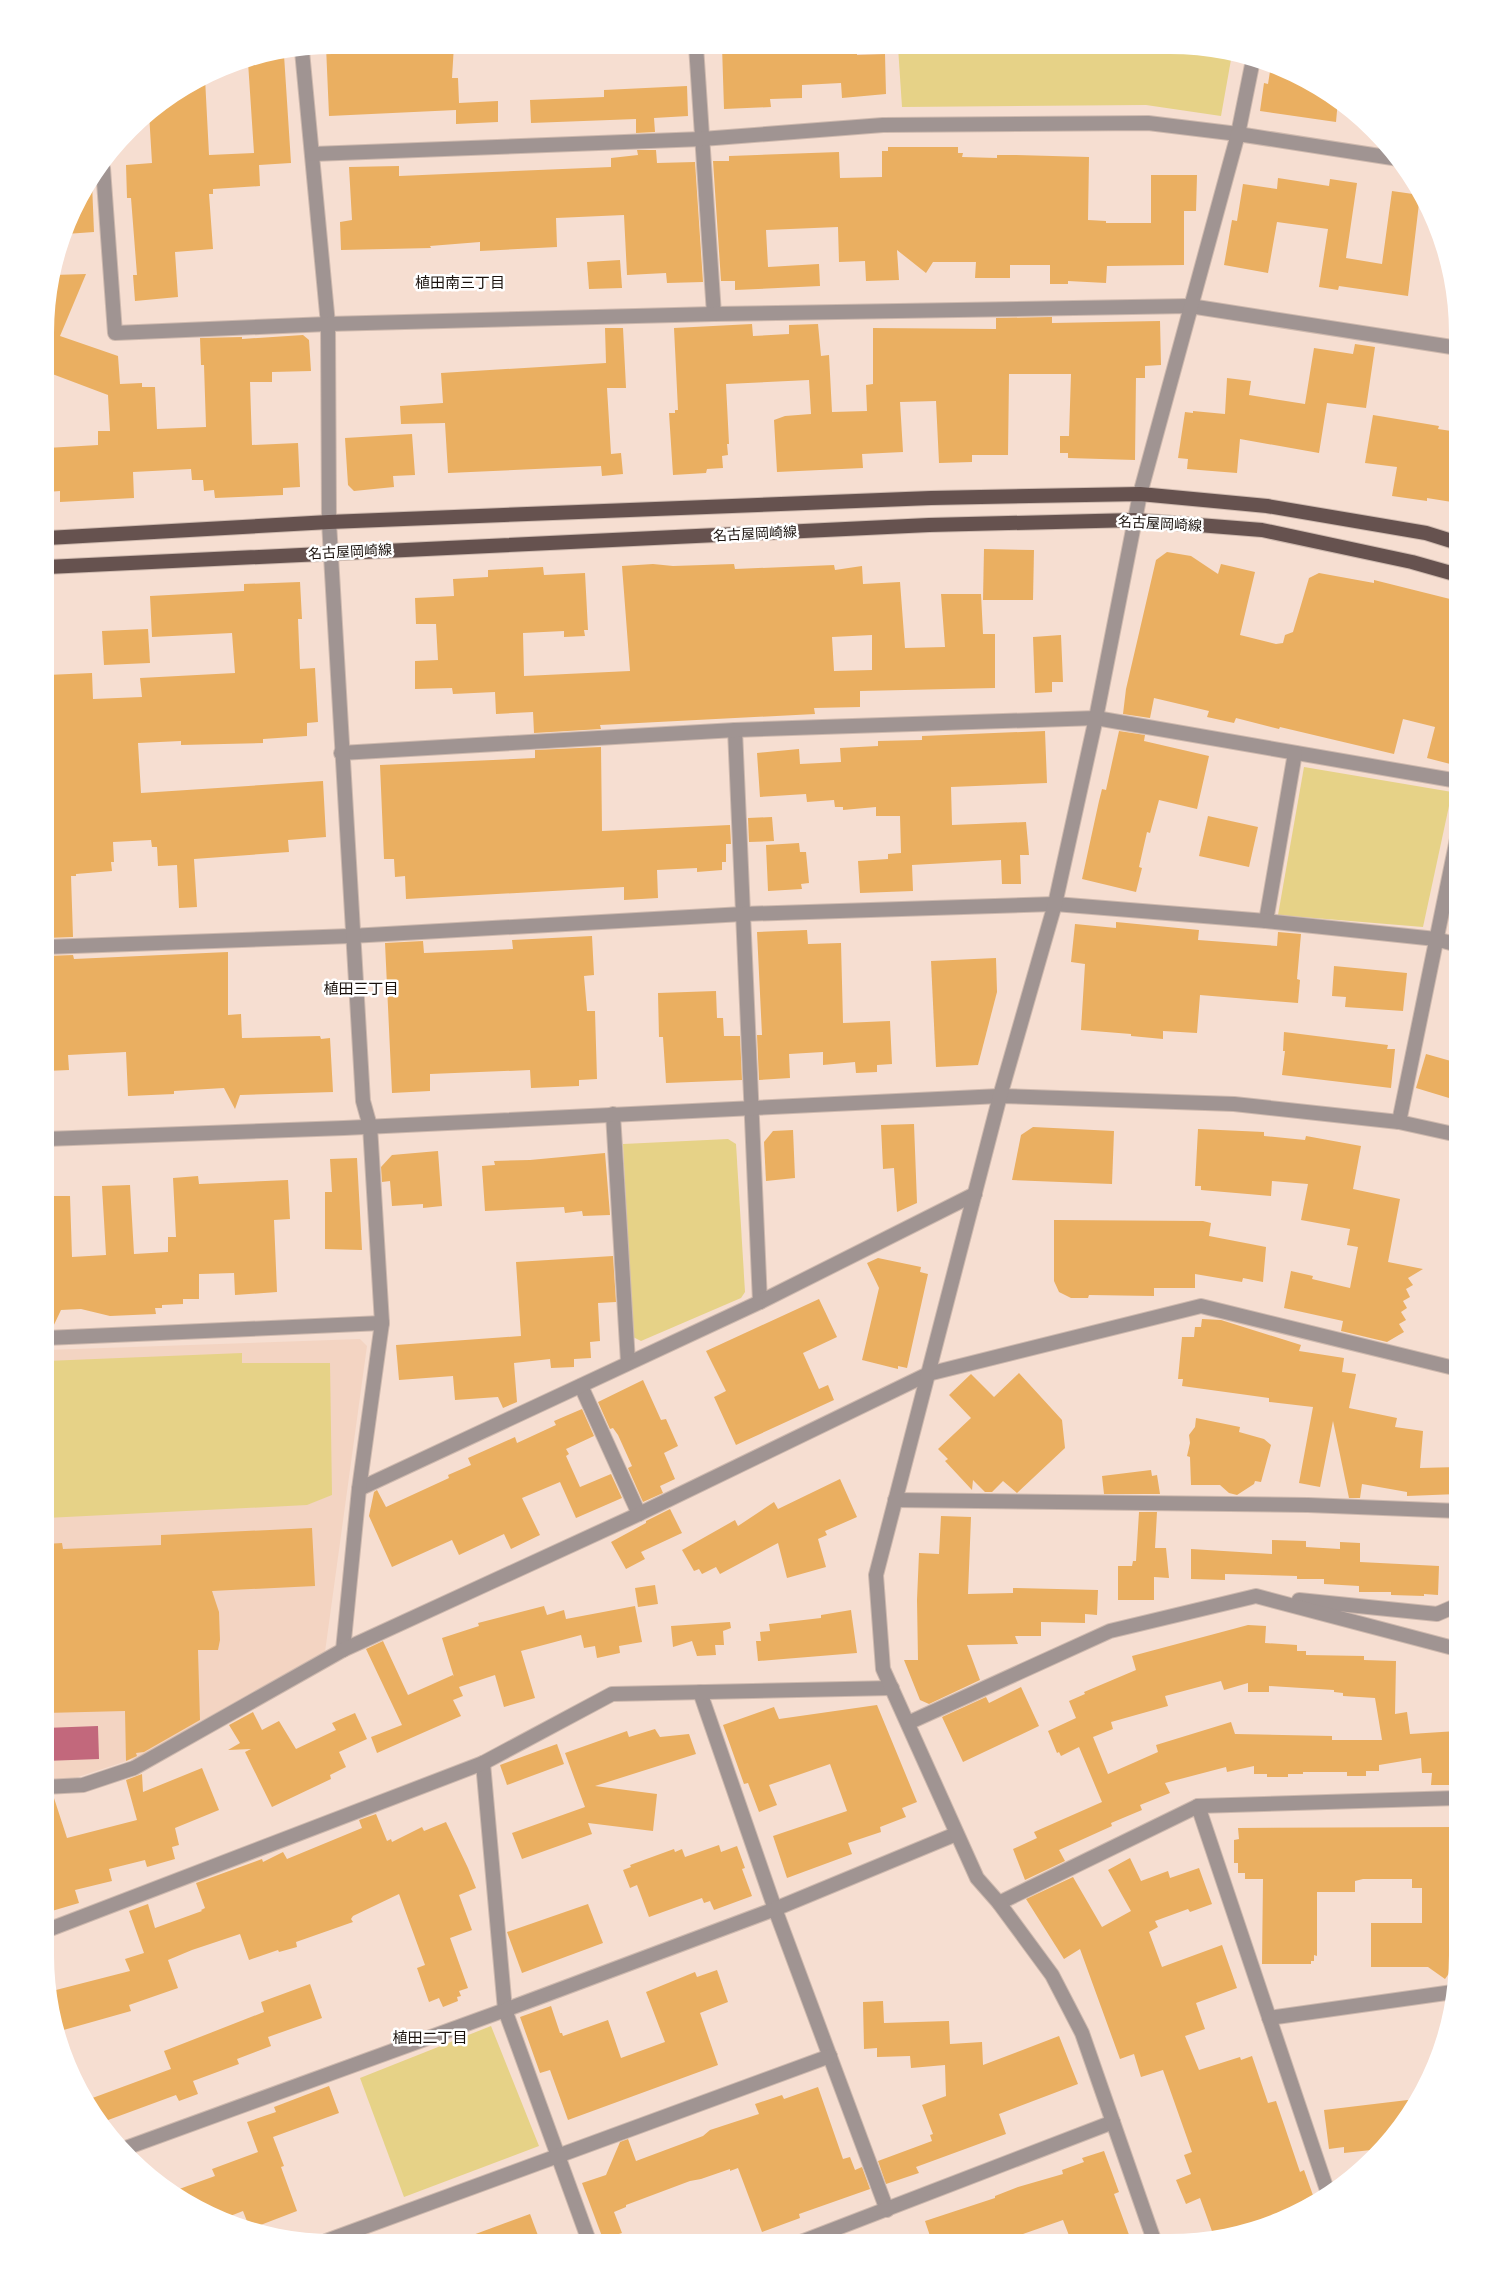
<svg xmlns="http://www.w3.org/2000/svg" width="1503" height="2288" viewBox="0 0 1503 2288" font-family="'Titillium Web','Noto Sans JP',sans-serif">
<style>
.built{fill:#f3d4c2}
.green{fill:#e6d287}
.water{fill:#c2687c}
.building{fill:#eaaf61;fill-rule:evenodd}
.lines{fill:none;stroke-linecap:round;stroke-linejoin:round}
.minor-casing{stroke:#ceb9ae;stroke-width:16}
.tertiary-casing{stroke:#ceb9ae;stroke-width:16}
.primary-casing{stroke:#ceb9ae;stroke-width:16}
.minor{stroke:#a09492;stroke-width:14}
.tertiary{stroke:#a09492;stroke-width:14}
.primary{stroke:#66524f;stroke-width:14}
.labels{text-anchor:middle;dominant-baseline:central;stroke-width:5;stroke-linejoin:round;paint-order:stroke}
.street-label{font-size:14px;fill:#19110c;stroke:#fff}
.neighbourhood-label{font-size:15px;fill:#19110c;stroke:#fff}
</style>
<rect width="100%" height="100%" fill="#f6ded1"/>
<path class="built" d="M360,1339L367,1346L325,1652L151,1753L75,1778L45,1780L46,1350Z"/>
<g class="green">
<path d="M898,47L1208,48L1232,54L1221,116L1146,105L902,107Z"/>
<path d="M1304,767L1452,792L1423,927L1278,915Z"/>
<path d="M728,1139L736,1144L745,1292L741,1298L641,1341L633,1337L623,1144Z"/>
<path d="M242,1353V1363H330L332,1495L307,1505L46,1518V1361Z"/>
<path d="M491,2026L539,2146L404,2197L360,2078Z"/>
</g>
<path class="water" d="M98,1726L99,1759L45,1761V1728Z"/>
<g class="building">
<path d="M333,45H454L452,78H458L459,103L498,101V122L456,124V110L329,116L326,46Z"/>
<path d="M722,46H770V52L820,49V51L838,50V54L857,53V55L885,54L886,94L842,98L841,83L802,85V98L770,99L771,107L724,109Z"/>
<path d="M284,55L291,163L259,165L260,186L213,189V194H209L213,249L175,252L178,297L135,301L133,275H137L131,198H127L126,165L152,163L149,113L205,78L209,155L254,153L248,62Z"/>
<path d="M1271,65L1281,67L1338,100L1336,122L1260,111L1264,83L1268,84Z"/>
<path d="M687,86L688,116L654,118L655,132L636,133V119L531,123L530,100L604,97V90Z"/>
<path d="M888,147H958V153H963L962,157L997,158V155H1016L1089,157L1088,220L1106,221V223H1151V175H1197L1196,211H1184V265L1107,266L1106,283L1068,281V284H1050V265H1010V278H975L976,262H933L926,273L897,250L899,280L866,281L865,261L839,262L838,227L766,230L768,267L819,264L820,286L735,290V281H721L713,161H729V156L839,152L840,178L882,177V151H888Z"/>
<path d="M637,150H656L657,163L695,162L703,282L667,283L666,273L627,275L624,215L556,218L557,247L480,251V242L430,246L431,248L341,250L340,222L352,220L349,167L399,166V176L611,167V158L638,155Z"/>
<path d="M1278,178L1329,186L1330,179L1357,183L1346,258L1382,264L1392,191L1420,195L1408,296L1339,286L1338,290L1319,287L1328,229L1277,222L1268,273L1224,265L1232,220L1237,221L1243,184L1277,189Z"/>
<path d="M92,183L94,232L66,234L75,205Z"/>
<path d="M620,260L622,288L589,289L587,262Z"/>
<path d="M86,274L60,336L118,356L120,384L142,383V387H155L157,429L206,427L204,365H201L200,338L242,337V339L303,335L309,340L311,371L272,372V382H250L252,445L298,443L300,487L283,488V495L215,498L214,490L204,491L203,480H192L191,469L133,472L134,498L60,502V491L47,492V448L98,445V431H110L108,395L47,372L48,295L54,275Z"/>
<path d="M1052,317V323L1160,321L1161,365L1145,366V378H1136L1135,460L1068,458V453H1060V436H1069L1071,374H1009L1008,455H972V462L939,463L936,401L900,402L903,452L862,454L863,468L777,472L774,420L785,416L811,414L809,380L726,384L729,444H727L728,455L722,456L723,468L707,469L706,473L673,475L669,413H675V410H678L674,328L752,324L753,336L789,334V325L818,324L821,356L829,355L832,412L867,411L866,385L873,384V328L996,329V318Z"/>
<path d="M605,328H623L626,388H607L611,454L621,453L623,474L602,476L601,466L448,473L445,423L401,424L400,406L443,403L441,373L606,363Z"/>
<path d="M1355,344L1375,347L1366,408L1327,403L1319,453L1240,439L1237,473L1187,469L1188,459L1178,458L1185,412L1193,413V411L1225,414L1227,378L1251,381L1249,395L1305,404L1314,348L1353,354Z"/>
<path d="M1373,415L1439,426L1438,429L1458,432V503L1427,498V501L1392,496L1397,467L1365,463Z"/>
<path d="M412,434L415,475L393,476L394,487L354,491L348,485L345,438Z"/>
<path d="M984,549L1034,550L1033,600H983Z"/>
<path d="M1167,552L1191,556L1218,574L1221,564L1255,572L1240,635L1276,644L1283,643L1285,635L1293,632L1309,578L1319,573L1374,583V580L1458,601V766L1427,758L1435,727L1403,719L1394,754L1280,727L1279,729L1236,718L1234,723L1207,717L1209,711L1154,698L1150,718L1123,714L1126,689L1156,560Z"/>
<path d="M653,564L673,566L734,564L735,569L834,565L835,570L862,566L863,584L900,582L905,648L945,647L941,594H981L983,634H995V688L860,691V707L814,708L815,714L600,725L601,729L534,733L533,712L496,714L495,692L453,694L452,688L415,689V661L438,660L436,624H416L415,598L454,596L453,579L488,577V570L543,567L544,575L585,573L588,630H584L585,636L564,637V631L523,633L524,676L630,671L622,566ZM872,635V670L834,671L832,637Z"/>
<path d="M300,582L302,619H298L300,669L315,668L318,722L307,723V736L263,739V743L181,745V741L138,743L141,793L323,781L326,837L288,840L289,852L194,859L197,907L179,908L177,865L158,866L157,847H152L151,840L113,842L114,862H111L112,871L76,874V876H71L73,937L46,938L47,675L92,673L93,699L142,697L140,678L235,673L232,633L152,637L150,596L244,591V584Z"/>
<path d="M148,629L150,663L104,665L102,631Z"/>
<path d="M1061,635L1063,682H1052V692L1035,693L1033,637Z"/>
<path d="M1045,731L1047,783L951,787L952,825L1026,822L1029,855H1020L1021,884H1002L1001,860L912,865L913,891L860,893L858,861L888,859V854L901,853L900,816H876V807L843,810V807H835L834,800L807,802L806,794L760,797L757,753L799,749L800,764L841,762L840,748L878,746V741L922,740V736Z"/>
<path d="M1119,731L1145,735L1144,741L1209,756L1197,809L1159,800L1150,833L1147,832L1139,867L1142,868L1136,892L1082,879L1099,801L1102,789L1106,790Z"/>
<path d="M601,747L602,831L730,825L731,844H726V862H722V870L697,872V868L657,870L658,898L624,900V887L406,899L405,876L395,877L394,859H384L380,765L535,758V750Z"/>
<path d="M1208,816L1258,827L1249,867L1199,856Z"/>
<path d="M772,817L774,841L749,842L748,818Z"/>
<path d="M799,843L800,852H806L809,883L801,884L802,889L768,891L766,845Z"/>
<path d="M1116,922L1199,930L1198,940L1277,946L1278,932L1301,934L1297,979L1300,980L1298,1003L1200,995L1197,1033L1163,1031V1039L1131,1036V1034L1081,1030L1085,964L1071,962L1075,924L1116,928Z"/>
<path d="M807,930L808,944L841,943L843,1023L890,1021L892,1064L877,1065V1072L856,1073L855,1062L823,1065V1052L789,1054L790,1078L759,1080L757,1035H762L757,932Z"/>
<path d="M592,936L594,975L584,976L587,1011H595L597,1079L579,1080V1086L531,1088L530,1070L430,1074V1091L392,1093L385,943L423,941L424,953L513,949L512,940Z"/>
<path d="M228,952V1015L241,1014L242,1038L320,1036L321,1039L330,1038L333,1092L240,1095L235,1109L224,1088L174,1091V1094L128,1096L126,1052L68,1055L69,1070L46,1071V956L73,955L74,959Z"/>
<path d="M996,958L997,992L978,1065L936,1067L931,961Z"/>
<path d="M1334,966L1407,973L1403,1011L1345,1007L1346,997L1332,996Z"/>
<path d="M716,991L717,1018H723L724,1036H740L742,1080L666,1083L663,1037H659L658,993Z"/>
<path d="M1284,1032L1388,1045L1387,1049H1395L1391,1088L1282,1075L1285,1051H1283Z"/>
<path d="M1426,1054L1458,1063L1449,1098L1416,1088Z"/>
<path d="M914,1124L917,1203L897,1212L894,1168L883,1169L881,1125Z"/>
<path d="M1033,1127L1114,1131L1112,1184L1012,1180L1021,1135Z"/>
<path d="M1198,1129L1264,1132V1136L1305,1140L1306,1136L1361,1146L1353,1189L1400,1199L1388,1262L1423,1269L1408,1278L1413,1285L1406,1289L1410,1297L1403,1301L1407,1308L1401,1312L1406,1320L1399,1324L1404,1332L1387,1342L1341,1331L1343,1321L1284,1308L1291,1271L1313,1276L1312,1279L1350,1288L1358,1247L1347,1245L1350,1229L1301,1220L1308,1184L1272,1181L1271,1196L1201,1190V1186H1195Z"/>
<path d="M793,1130L795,1178L766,1181L764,1142L773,1131Z"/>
<path d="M438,1151L442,1206L423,1208V1204L392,1206L390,1181L382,1182L381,1167L392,1155Z"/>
<path d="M605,1153L610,1215L583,1216L582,1211L565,1213L564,1207L485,1211L482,1166L495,1165L494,1161L530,1160Z"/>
<path d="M357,1158L362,1250L325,1249V1192H332L330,1159Z"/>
<path d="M198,1176L199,1184L288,1180L290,1219L274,1220L277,1292L235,1295L234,1273L199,1274V1299H183V1304L162,1305V1308H155L156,1314L110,1316L81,1309L61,1310L52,1329H46V1196H70L72,1257L106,1255L102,1186L130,1185L134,1254L168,1252V1237H176L173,1178Z"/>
<path d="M1054,1220L1203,1221L1211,1223L1209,1236L1266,1247L1263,1282L1243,1278L1242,1282L1195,1274V1288H1154V1296L1089,1295L1088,1298H1071L1059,1292L1054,1281Z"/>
<path d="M613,1256L616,1302L598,1303L600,1341L590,1342L591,1358L574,1359V1367L551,1368L550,1359L514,1363L517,1402L503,1408L498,1397L455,1400L453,1376L399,1380L396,1345L521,1336L516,1262Z"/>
<path d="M878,1258L921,1267L920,1272L928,1274L907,1368L898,1366V1369L862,1360L879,1288L867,1263Z"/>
<path d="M819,1299L837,1337L803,1353L819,1389L828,1385L834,1400L736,1445L714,1397L726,1391L706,1351Z"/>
<path d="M1202,1319L1221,1320L1301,1345L1299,1351L1344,1358L1342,1372L1356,1374L1349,1408L1397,1418L1395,1427L1423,1431L1420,1468L1458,1467V1494L1407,1496V1492L1362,1484L1360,1498H1349L1333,1421L1320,1487L1299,1483L1313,1407L1269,1402V1398L1182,1386L1183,1379H1178L1182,1337H1194L1195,1327H1201Z"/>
<path d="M1019,1373L1062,1420L1065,1448L1017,1493L1003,1481L992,1492H985L973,1480L972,1490L945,1461L948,1459L938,1449L971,1418L949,1395L971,1374L994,1397Z"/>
<path d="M643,1380L661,1420L666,1419L678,1446L664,1453L675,1479L660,1486L663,1493L643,1502L628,1468L632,1466L618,1435L613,1428L610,1429L598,1402Z"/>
<path d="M582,1409L594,1436L566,1449L569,1454L566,1456L580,1487L611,1474L622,1498L576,1518L560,1482L522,1498L540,1535L511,1549L504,1534L459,1555L452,1540L392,1567L369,1516L374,1492L377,1490L386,1507L449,1478L448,1475L471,1465L468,1458L515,1437L517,1443L556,1425L554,1421Z"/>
<path d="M1196,1418L1240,1427L1239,1432L1264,1439L1271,1445L1261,1482L1255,1481L1254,1484L1237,1495L1229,1493L1220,1485H1191L1190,1457L1187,1456L1190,1443L1189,1435L1195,1427Z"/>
<path d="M1151,1470L1152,1476L1157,1475L1160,1494H1104L1102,1476Z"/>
<path d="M840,1479L857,1517L825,1531L827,1535L818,1539L826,1567L787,1578L778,1543L720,1574L716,1567L702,1574L699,1569L694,1571L682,1550L735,1520L738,1526L774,1502L778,1509Z"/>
<path d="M670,1509L682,1533L641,1552L645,1559L626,1569L611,1542L646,1523V1521Z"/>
<path d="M1139,1512H1157L1155,1548H1166L1169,1578L1154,1577V1600H1118V1566H1132L1133,1561H1136Z"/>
<path d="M941,1516L971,1517L968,1594L1013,1593V1588L1098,1590L1097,1615L1085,1614V1623L1041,1622V1636H1015L1018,1644L967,1645L980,1680L929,1704L920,1700L904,1660H918L917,1600L919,1553L939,1554Z"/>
<path d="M312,1528L315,1586L212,1591L219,1612L220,1640L218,1650H198L200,1720L144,1752L136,1753L137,1756L126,1761L125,1711L45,1713L46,1544L62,1543L63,1549L161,1545V1535Z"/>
<path d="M1272,1540L1306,1541V1547L1340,1549V1542L1360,1543V1562L1439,1566L1438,1595L1424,1594V1596L1391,1595V1592H1359V1586L1324,1584V1579H1297V1576L1225,1574V1580L1191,1579V1549L1272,1554Z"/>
<path d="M655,1585L658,1604L638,1607L635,1588Z"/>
<path d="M544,1606L547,1615L564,1610L566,1619L635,1606L642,1642L619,1646L620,1653L597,1658L595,1646L584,1648L581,1635L521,1651L535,1698L504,1707L495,1675L459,1687L463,1696L453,1700L461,1716L377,1753L371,1737L402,1725L366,1649L383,1641L408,1695L453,1675L454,1677L442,1638L479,1626L478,1623Z"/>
<path d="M851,1610L857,1653L758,1661L756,1641H761L760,1632L770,1631L769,1624L821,1618V1615Z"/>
<path d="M730,1622L731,1628L723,1631L724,1645H715L716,1655L697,1656L692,1641L673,1647L671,1626Z"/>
<path d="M1248,1625L1266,1626L1265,1643L1297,1645V1651H1306V1655L1364,1656V1660L1396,1661L1395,1714L1407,1712L1410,1734L1457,1731V1771L1449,1770V1785H1431L1432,1773H1422L1421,1758L1379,1765V1771H1366V1776H1347V1772H1303V1774H1288V1777H1267V1774H1254V1766L1227,1772L1226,1767L1165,1783L1170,1793L1140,1805L1142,1810L1111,1823L1112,1826L1059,1850L1065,1861L1025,1880L1013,1849L1037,1838L1034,1832L1102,1802L1079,1747L1061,1756L1059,1752L1057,1753L1048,1731L1076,1718L1069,1701L1085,1694L1084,1692L1136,1670L1132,1656ZM1221,1681L1224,1690L1248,1683V1692H1269V1686L1334,1690V1692L1343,1693V1696L1375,1698L1382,1740H1332V1736L1235,1734L1231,1722L1156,1745L1158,1752L1108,1774L1093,1737L1113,1729L1111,1722L1168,1706L1165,1696Z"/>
<path d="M1021,1687L1039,1726L963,1762L942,1717L986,1697L989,1703Z"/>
<path d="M877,1705L917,1802L902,1808L906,1817L880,1827L881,1832L848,1843L852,1854L787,1878L773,1836L847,1811L830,1764L769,1785L777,1805L759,1812L748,1783L744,1784L723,1725L774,1707L779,1719Z"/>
<path d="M253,1712L262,1730L279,1721L296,1749L336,1730L332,1723L355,1713L367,1739L339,1752L346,1767L330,1775L331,1779L272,1807L245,1752L251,1749L228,1750L240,1743L229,1725Z"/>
<path d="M655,1729L660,1737L689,1734L696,1754L595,1786L657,1794L653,1831L588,1823L592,1834L522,1859L512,1833L585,1807L565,1753L627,1731L629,1737Z"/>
<path d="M557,1744L564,1764L507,1785L500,1765Z"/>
<path d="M202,1768L219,1810L175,1828L179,1845L172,1847L175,1859L147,1867L145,1860L109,1869L112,1881L75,1890L79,1903L45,1913V1796L53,1795L67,1838L137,1820L126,1780L142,1774L143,1792Z"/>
<path d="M376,1814L387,1841L391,1839L392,1842L422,1827L424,1831L446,1822L468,1868L476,1888L459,1895L472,1930L450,1938L468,1988L459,1991L461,1996L457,1997L458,2001L443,2007L439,1998L429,2002L417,1968L425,1965L399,1894L353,1916L351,1919L353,1922L296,1942L297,1947L279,1952L278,1950L249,1960L240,1934L192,1950L168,1960L178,1988L129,2005L131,2011L60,2031L52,1991L130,1971L125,1959L144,1953L129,1911L148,1904L155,1928L202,1911L201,1910L205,1908L196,1883L262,1859L263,1862L283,1852L287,1859L362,1828L359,1820Z"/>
<path d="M1457,1827V1962L1445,1979L1428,1967H1371V1923H1422V1888H1412V1879H1363L1355,1881V1892H1317V1956L1314,1955V1961H1311V1964H1262L1263,1879H1245V1873H1238V1863H1234V1840L1239,1839L1238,1828Z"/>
<path d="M719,1845L721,1852L737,1846L745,1868L742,1869L752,1896L714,1910L710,1901L704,1903L702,1898L649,1917L637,1885L630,1888L623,1870L631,1867L630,1865L674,1849L675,1852L682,1849L685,1857Z"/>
<path d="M1130,1858L1141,1881L1168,1871L1170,1878L1199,1868L1212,1904L1190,1912L1188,1909L1155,1921L1158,1927L1149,1932L1162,1967L1222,1945L1237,1988L1196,2003L1205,2029L1185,2036L1199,2070L1240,2057L1241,2060L1252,2056L1268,2103L1276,2101L1300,2172L1304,2170L1315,2201L1281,2221L1213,2234L1200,2198L1186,2204L1176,2180L1191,2174L1184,2155L1192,2152L1163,2070L1141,2077L1134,2054L1120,2059L1080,1949L1064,1959L1026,1899L1073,1877L1102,1927L1131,1911L1108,1870Z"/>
<path d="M588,1904L603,1943L522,1973L507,1932Z"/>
<path d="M717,1970L728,2002L700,2013L718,2065L568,2120L550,2070L540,2073L520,2017L551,2006L560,2033H562L563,2036L608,2020L621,2058L665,2042L646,1992L695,1972L697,1977Z"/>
<path d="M310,1984L322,2018L268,2037L271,2046L237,2059L239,2064L193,2081L198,2094L179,2101L176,2095L100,2123L87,2100L171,2069L164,2051L264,2012L261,2002Z"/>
<path d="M883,2001L884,2023L949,2021L950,2044L982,2042L983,2065L1059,2036L1078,2084L999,2114L1006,2134L916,2167L919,2173L886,2184L878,2161L932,2141L930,2135L933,2134L922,2105L946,2096L945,2065L911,2068L910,2056L877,2057V2048L864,2049L863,2002Z"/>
<path d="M329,2086L339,2113L273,2137L284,2166L281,2167L297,2211L250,2229L243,2211L220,2220L171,2192L215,2176L212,2169L258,2152L247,2122L276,2112L274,2107Z"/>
<path d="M818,2087L843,2159L850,2157L855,2170L862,2167L870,2189L799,2214L800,2218L762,2232L738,2168L730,2171V2169L701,2179L690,2181L626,2205V2207L614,2212L622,2233L603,2239L582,2183L606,2175L620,2142L628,2139L636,2161L703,2136L710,2130L759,2114L755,2104L782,2095L784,2099Z"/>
<path d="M1416,2099L1399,2130L1380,2149L1344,2153V2147L1329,2149L1324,2110Z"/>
<path d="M1104,2151L1119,2192L1114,2194L1132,2243H1075L1072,2237L1070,2238L1063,2220L1023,2234L1026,2243L932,2242L925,2221L995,2198V2196L1018,2187L1063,2174L1062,2170L1084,2162L1082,2158Z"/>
<path d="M530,2214L540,2241H463L462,2239Z"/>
</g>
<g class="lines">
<g class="minor-casing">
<g id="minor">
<path d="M696,46L714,314"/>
<path d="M302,51L328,324L329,522"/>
<path d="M313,154L702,139L883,125L1148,123L1238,134L1253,60"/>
<path d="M103,168L115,333L328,324L714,314L1190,306L1458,348"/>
<path d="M735,730L760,1302"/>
<path d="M341,753L735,730L1096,718L1458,781"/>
<path d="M1266,921L1295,753"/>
<path d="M46,947L351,936L743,914L1055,904L1266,921L1436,939L1458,945"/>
<path d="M613,1114L628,1362"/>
<path d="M1399,1122L1458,834"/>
<path d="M46,1338L382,1323"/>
<path d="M581,1386L639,1514"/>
<path d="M359,1489L760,1302L975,1194"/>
<path d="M895,1500L1308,1505L1458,1511"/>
<path d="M1299,1600L1437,1614L1458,1605"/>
<path d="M343,1650L359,1489L382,1323L370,1126"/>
<path d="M700,1692L775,1909L887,2210"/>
<path d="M908,1723L1110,1631L1256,1596L1457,1649"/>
<path d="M483,1763L505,2010L589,2241"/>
<path d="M45,1787L83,1785L134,1768L343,1650L639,1514L928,1374L1201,1306L1458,1369"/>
<path d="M1198,1806L1328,2193"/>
<path d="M999,1903L1198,1806L1457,1798"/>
<path d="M45,1931L483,1763L612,1694L892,1688"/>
<path d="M1269,2018L1453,1992"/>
<path d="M123,2149L505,2010L775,1909L956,1834"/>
<path d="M326,2241L830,2056"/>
<path d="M801,2242L1113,2122"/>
</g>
</g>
<g class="tertiary-casing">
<g id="tertiary">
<path d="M329,522L363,1101L370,1126"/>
<path d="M46,1139L344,1128L1000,1096L1234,1104L1399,1122L1458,1135"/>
<path d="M1155,2243L1082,2033L1052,1975L999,1903L977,1878L883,1669L876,1575L1000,1096L1055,904L1096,718L1140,494L1238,134L1399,159"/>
</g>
</g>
<g class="primary-casing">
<g id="primary">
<path d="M47,538L329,522L931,498L1140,494L1267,506L1426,533L1458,543"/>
<path d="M47,567L929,525L1135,520L1262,530L1412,562L1458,575"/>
</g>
</g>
<use href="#minor" class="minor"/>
<use href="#tertiary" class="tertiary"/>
<use href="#primary" class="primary"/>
</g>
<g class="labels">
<g class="street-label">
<text transform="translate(1160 523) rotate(3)">名古屋岡崎線</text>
<text transform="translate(755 533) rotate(-3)">名古屋岡崎線</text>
<text transform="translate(350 551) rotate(-3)">名古屋岡崎線</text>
</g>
<g class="neighbourhood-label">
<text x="460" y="282">植田南三丁目</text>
<text x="361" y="988">植田三丁目</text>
<text x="430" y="2037">植田二丁目</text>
</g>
</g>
<path d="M0 0H1503V2288H0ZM333 54H1170A279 279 0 0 1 1449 333V1955A279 279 0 0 1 1170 2234H333A279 279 0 0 1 54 1955V333A279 279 0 0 1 333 54Z" fill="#fff" fill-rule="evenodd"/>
</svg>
